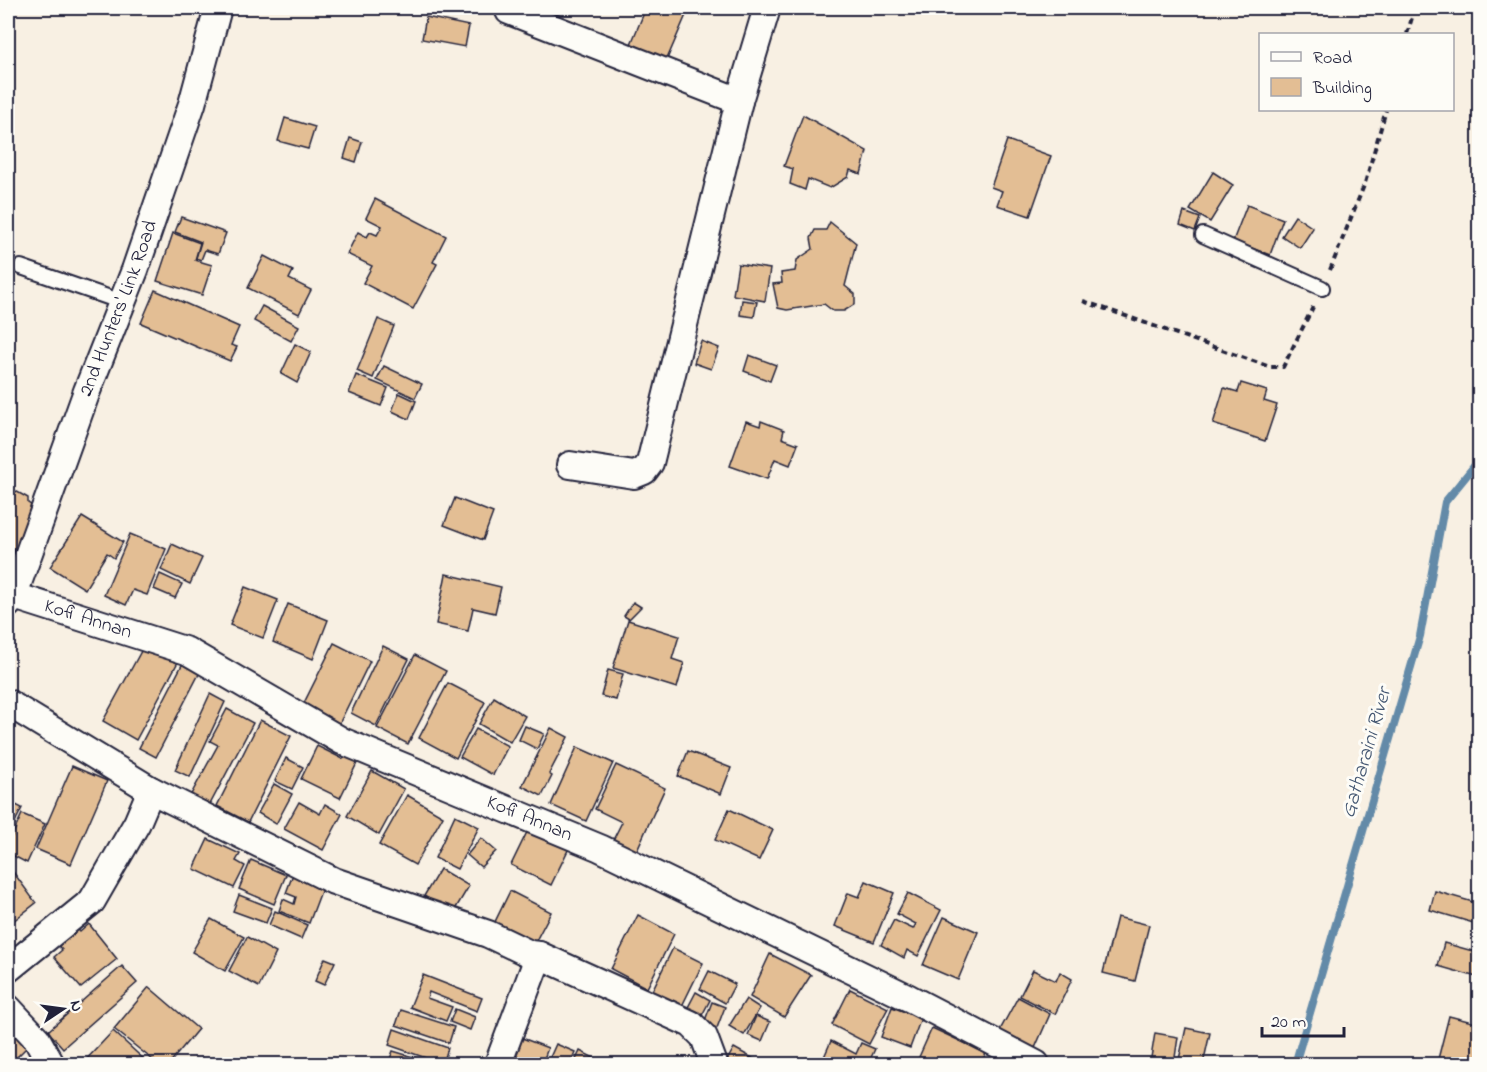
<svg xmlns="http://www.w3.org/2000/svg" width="1487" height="1072" viewBox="0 0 1487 1072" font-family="'Indie Flower',sans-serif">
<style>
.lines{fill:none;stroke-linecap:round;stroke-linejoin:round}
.stream{stroke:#638aa8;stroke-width:8}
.building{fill:#e3be94;stroke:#22223b;stroke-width:1.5}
.service-casing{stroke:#22223b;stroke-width:18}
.minor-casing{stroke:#22223b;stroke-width:30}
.path{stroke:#22223b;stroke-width:4;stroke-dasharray:6 4.5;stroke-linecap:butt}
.service{stroke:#fdfcf7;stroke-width:14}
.minor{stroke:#fdfcf7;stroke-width:26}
.labels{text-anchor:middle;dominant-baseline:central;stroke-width:6;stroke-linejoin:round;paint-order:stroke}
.street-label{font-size:20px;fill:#22223b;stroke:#fdfcf7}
.water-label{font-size:21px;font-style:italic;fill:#435671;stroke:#fdfcf7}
</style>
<rect width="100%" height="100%" fill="#f8f0e3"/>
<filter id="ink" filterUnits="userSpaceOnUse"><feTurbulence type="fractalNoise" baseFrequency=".0167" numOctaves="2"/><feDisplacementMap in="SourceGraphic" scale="12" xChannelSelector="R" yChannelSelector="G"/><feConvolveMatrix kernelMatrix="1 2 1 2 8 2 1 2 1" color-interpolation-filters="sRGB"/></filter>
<g filter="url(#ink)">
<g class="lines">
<path class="stream" d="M1295,1064L1420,636L1445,502L1480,459"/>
</g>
<g class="building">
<path d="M646,8H689L667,59L631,44Z"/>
<path d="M426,17L469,26L465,47L422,39Z"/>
<path d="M803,115L867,151L861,174L850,170L848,177L830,188L808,179L805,190L790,184L793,169L784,166Z"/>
<path d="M285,118L315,127L308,149L278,141Z"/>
<path d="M350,138L362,142L356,162L344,158Z"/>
<path d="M1007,140L1051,156L1030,216L997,205L1002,191L991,187Z"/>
<path d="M1213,172L1233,185L1210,222L1190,210Z"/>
<path d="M375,199L446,236L433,262L437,264L413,309L363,283L372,266L347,254L358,232L367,237L370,232L377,235L382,226L366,218Z"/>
<path d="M1247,205L1283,219L1270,255L1233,241Z"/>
<path d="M1184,212L1200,218L1195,231L1180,225Z"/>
<path d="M1295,216L1313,228L1300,248L1282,236Z"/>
<path d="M181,217L226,233L218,254L205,250L201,260L196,258L201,242L175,232Z"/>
<path d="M830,222L856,243L845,286L855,294V304L844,311H833L824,304L787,310L778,308L773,284L782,283L781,273L795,271L797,260L813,249L811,238L815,230H826Z"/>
<path d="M173,233L200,243L195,260L212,265L202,295L157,281Z"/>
<path d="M264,256L293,271L289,279L311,290L299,314L248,288Z"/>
<path d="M738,264L770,269L765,301L733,295Z"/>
<path d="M155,290L239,327L231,345L237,347L230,361L141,323Z"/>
<path d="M742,300L757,302L754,317L740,315Z"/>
<path d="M262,306L299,326L291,341L254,321Z"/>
<path d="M378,319L394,326L373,378L357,371Z"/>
<path d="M701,341L719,348L711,369L694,363Z"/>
<path d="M295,344L311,352L297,383L281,374Z"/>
<path d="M749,355L776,365L770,381L744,371Z"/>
<path d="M384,366L422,384L415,398L377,380Z"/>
<path d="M356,375L388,388L381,406L349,393Z"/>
<path d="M1241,383L1267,391L1264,401L1277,405L1265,441L1213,424L1224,388L1238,392Z"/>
<path d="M399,393L416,401L409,419L392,411Z"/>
<path d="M746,421L760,426L761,421L784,430L782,438L798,444L790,465L775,459L767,479L730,466Z"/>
<path d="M8,489H12L28,498V503L34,507L11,564L8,565Z"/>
<path d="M455,498L493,513L483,540L444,525Z"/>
<path d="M82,517L123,542L114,558L107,553L85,589L50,567Z"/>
<path d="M130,534L166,549L147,595L133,590L126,605L104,595Z"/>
<path d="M172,544L202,558L190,584L161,570Z"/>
<path d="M160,574L182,584L175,598L154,589Z"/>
<path d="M446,574L501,587L495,613L473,608L468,631L436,624Z"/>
<path d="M245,587L278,600L263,638L230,625Z"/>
<path d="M633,602L641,607L629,619L624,616Z"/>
<path d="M288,604L328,620L313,659L273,642Z"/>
<path d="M628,620L679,636L672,659L684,663L677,688L613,668Z"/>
<path d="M146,642L179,660L136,740L103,721Z"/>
<path d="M334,643L370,661L339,724L303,705Z"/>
<path d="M383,646L409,659L376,726L351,713Z"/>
<path d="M415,655L446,671L408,744L377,728Z"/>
<path d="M184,661L201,670L156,757L139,748Z"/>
<path d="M608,670L623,674L616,700L601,696Z"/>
<path d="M448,683L485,702L456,758L419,738Z"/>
<path d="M210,694L225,702L190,777L175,770Z"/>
<path d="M494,697L525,716L510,742L479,724Z"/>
<path d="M227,709L253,723L207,810L188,800L218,745L210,741Z"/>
<path d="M260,720L291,736L248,822L217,806Z"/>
<path d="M525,726L544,734L537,749L519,740Z"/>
<path d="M551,728L568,737L549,774L552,776L542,796L522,786Z"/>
<path d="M476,729L508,746L493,775L460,757Z"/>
<path d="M317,746L343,759L346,753L359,759L340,798L301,779Z"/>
<path d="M577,747L613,763L586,821L551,805Z"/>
<path d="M688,751L731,768L721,794L678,776Z"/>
<path d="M286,758L303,767L292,789L275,781Z"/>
<path d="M616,765L665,788L636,852L612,842L622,822L595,809Z"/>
<path d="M72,766L107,781L71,864L36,849Z"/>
<path d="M372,771L404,789L379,835L347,816Z"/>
<path d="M274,784L292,794L276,824L258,813Z"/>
<path d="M407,795L443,816L415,865L379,845Z"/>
<path d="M8,801L22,808L8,836Z"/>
<path d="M299,802L320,814L325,804L342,814L323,850L284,829Z"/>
<path d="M729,809L773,830L759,860L715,840Z"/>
<path d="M22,814L45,824L27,863L8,853V845Z"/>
<path d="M455,815L479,827L457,869L435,858Z"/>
<path d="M529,828L569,848L551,885L511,865Z"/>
<path d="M481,838L496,851L481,867L467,855Z"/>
<path d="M208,839L240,854L236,861L245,866L234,888L194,869Z"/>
<path d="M251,860L286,875L274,904L239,889Z"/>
<path d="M8,865L36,903L8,925Z"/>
<path d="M440,869L469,886L453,913L424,896Z"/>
<path d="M293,874L323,886L309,923L279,911L283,899L294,904L296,897L286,893Z"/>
<path d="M866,881L894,893L874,942L835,926L848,893L859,897Z"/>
<path d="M510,891L551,912L531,950L491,930Z"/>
<path d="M1435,891L1480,904V925L1430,910Z"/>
<path d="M908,893L941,910L918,956L907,950L904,958L881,945L894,920L913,929L916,924L897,914Z"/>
<path d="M239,895L272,908L266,923L233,911Z"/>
<path d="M275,911L307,925L301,939L269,925Z"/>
<path d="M638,915L674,934L647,988L611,969Z"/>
<path d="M944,917L978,932L958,980L923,965Z"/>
<path d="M1117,917L1149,925L1135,981L1103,973Z"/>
<path d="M211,919L244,937L225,971L192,952Z"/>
<path d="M89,924L117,959L81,988L54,957L62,950L54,941L74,925L80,932Z"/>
<path d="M247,937L276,953L259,987L229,971Z"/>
<path d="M1444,943L1480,953V978L1438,966Z"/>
<path d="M673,948L703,963L680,1010L650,995Z"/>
<path d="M770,954L811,975L784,1017L750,997Z"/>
<path d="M325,958L335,962L324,985L315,981Z"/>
<path d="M122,966L137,983L63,1048L48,1031Z"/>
<path d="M1033,970L1056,981L1060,972L1072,979L1055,1014L1020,996Z"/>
<path d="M709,971L735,984L725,1003L700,989Z"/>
<path d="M423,975L482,998L477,1011L429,992L427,998L452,1007L446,1021L410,1007Z"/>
<path d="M149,987L198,1029L169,1064H158L114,1029Z"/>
<path d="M850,989L888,1008L869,1044L832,1025Z"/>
<path d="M696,992L710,1000L699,1021L685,1013Z"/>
<path d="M1018,997L1050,1014L1035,1048L999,1032Z"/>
<path d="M746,999L760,1008L744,1035L729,1026Z"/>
<path d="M712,1002L725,1007L717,1028L704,1023Z"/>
<path d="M892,1007L921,1018L910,1048L881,1037Z"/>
<path d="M455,1009L475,1017L470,1030L450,1022Z"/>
<path d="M401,1010L454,1027L449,1043L396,1025Z"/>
<path d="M756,1016L770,1022L762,1041L748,1035Z"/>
<path d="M1449,1016L1480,1024V1064L1437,1063Z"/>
<path d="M8,1026L28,1046L10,1064H8Z"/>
<path d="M932,1028L986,1053L981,1064H936L919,1057Z"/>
<path d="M1186,1028L1210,1033L1203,1064H1178Z"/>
<path d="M394,1029L448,1048L443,1064L389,1045Z"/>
<path d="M113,1031L149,1064H82Z"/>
<path d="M1155,1033L1178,1037L1174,1064H1150Z"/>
<path d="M517,1036L548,1048L542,1064L510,1054Z"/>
<path d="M831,1041L856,1054L861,1043L875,1049L868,1064H821Z"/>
<path d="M556,1044L575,1052L570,1064H547Z"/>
<path d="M734,1048L763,1064H725Z"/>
<path d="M393,1051L436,1064H388Z"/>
<path d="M580,1051L604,1063L603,1064H574Z"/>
</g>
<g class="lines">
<g class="service-casing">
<g id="service">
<path d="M1203,235L1322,288"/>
<path d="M21,267L122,302"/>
</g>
</g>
<g class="minor-casing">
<g id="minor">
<path d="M509,11L739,101"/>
<path d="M570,465L634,475L644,471L650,463L739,101L767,8"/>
<path id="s1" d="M8,594L187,651L342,741L600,848L909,998L1036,1064"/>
<path id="s2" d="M8,604L13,597L87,391L135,270L192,104L218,8"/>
<path d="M8,703L151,790L334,881L488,934L530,954L539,955L691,1024L704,1037L714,1064"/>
<path d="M8,969L92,901L137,823L151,790"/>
<path d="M8,1008L37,1039L51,1064"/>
<path d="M498,1064L539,955"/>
</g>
</g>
<g class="path">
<path d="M1407,34L1415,8"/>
<path d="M1330,270L1365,183L1386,110"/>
<path d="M1083,301L1270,367H1283L1313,307"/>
</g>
<use href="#service" class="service"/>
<use href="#minor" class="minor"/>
</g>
</g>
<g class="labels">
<g class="street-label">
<text stroke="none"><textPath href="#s2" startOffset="316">2nd Hunters' Link Road</textPath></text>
<text stroke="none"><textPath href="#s1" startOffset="84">Kofi Annan</textPath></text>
<text stroke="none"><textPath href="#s1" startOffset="570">Kofi Annan</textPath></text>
</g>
<g class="water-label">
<text transform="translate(1367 753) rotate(-74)">Gatharaini River</text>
</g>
</g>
<rect width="1487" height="1072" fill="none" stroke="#fdfcf7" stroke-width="30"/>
<rect x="15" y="15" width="1457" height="1042" fill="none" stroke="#22223b" stroke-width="2" filter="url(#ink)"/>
<rect x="1259" y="33" width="195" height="78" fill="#fdfcf7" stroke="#a5a5ac" stroke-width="1.5"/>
<rect x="1271" y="52" width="30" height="9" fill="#fdfcf7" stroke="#a5a5ac" stroke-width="1.5"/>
<text x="1313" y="63" font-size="18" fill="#22223b">Road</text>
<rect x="1271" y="78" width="30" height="18" fill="#e3be94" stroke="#a5a5ac" stroke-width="1.5"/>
<text x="1313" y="93" font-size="18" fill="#22223b">Building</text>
<g transform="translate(63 1009) rotate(77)" stroke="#fdfcf7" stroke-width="4.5" paint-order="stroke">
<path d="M0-4.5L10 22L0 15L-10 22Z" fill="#22223b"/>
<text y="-9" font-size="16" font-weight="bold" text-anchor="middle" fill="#22223b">N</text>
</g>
<path d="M1262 1027v9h82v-9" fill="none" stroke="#22223b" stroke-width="3"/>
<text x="1271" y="1027" font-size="18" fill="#22223b" stroke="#fdfcf7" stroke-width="4.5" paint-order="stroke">20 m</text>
</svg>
